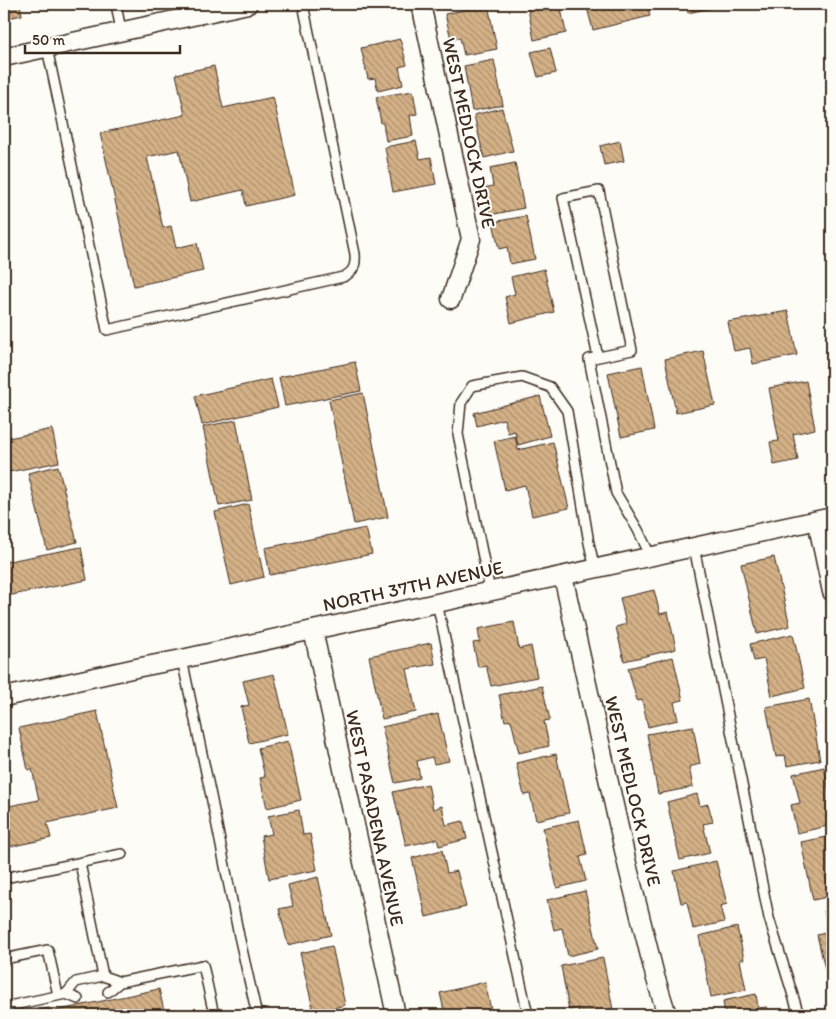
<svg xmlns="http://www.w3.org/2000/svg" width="836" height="1019" viewBox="0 0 836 1019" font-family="Itim,sans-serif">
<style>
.building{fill:url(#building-back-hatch);stroke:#3b2a1e}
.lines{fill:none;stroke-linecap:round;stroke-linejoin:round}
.lane-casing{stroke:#3b2a1e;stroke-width:12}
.street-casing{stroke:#3b2a1e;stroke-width:21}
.lane{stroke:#fdfcf7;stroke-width:9}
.street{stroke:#fdfcf7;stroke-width:18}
.labels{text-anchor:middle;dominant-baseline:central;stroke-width:4;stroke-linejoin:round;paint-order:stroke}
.street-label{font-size:19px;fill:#3b2a1e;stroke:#fdfcf7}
</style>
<defs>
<pattern id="building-back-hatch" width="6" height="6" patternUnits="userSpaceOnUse" patternTransform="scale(1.25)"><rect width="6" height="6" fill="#d4b187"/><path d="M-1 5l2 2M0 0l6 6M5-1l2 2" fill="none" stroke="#ad906e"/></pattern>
</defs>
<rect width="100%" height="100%" fill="#fdfcf7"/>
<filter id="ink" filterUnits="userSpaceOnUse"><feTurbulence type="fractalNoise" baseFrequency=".02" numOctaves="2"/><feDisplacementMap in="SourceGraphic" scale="10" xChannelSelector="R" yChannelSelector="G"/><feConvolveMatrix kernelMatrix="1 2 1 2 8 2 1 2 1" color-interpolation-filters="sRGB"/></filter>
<g filter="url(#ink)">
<g class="building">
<path d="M4,4H20L22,15L4,19Z"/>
<path d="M527,4H560L566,33L534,40Z"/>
<path d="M586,4H647L650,16L593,30Z"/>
<path d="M686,4H728L688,13Z"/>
<path d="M488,5L497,49L464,55L460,38L451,39L445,14Z"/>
<path d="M400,39L407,65L399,67L403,85L378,91L375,78L368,79L361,48Z"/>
<path d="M550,48L556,73L538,77L531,52Z"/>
<path d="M494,60L503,105L472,111L464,66Z"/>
<path d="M214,66L223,108L273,97L295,195L246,206L243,190L190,202L179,150L147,157L163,228L171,226L176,248L197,243L203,271L134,286L100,133L185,115L176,74Z"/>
<path d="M413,91L417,114L410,115L413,136L386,141L383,123H381L376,97Z"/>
<path d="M502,108L513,151L484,158L474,115Z"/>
<path d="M416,141L420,159L431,157L436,184L393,192L385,147Z"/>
<path d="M620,141L624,161L604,165L600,146Z"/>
<path d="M515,163L524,208L490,215L484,188L493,186L490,168Z"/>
<path d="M526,216L535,259L510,264L507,247L499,249L493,222Z"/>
<path d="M544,269L554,312L511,323L505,297L515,294L511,277Z"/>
<path d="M788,311L797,355L753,364L750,348L734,351L728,322Z"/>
<path d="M703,351L715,405L676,413L665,359Z"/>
<path d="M355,362L361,391L285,406L279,377Z"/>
<path d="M642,366L654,430L621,437L608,373Z"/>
<path d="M271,379L278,407L202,425L195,396Z"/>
<path d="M806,381L815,429L793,434L798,460L774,465L770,442L779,441L769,388Z"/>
<path d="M363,393L388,517L354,524L329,400Z"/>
<path d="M540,396L550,436L518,445L515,431L508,433L504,419L477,426L474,413Z"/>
<path d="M236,420L252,500L219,506L203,427Z"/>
<path d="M52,429L59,462L4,473V439Z"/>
<path d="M515,436L518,450L553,442L569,508L532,516L525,485L505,490L494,441Z"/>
<path d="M58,466L77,542L47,550L28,473Z"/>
<path d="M248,504L264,577L231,585L215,512Z"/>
<path d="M366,528L372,554L270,575L265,548Z"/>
<path d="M81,547L87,580L7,596L4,580V562Z"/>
<path d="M774,557L790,626L757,634L741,564Z"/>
<path d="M654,590L660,614L668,612L676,649L624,661L616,627L626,624L620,598Z"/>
<path d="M514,622L519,649L531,646L537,677L491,686L486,665L478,667L473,643L480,642L478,629Z"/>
<path d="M793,634L805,688L772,696L764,659L754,661L750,644Z"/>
<path d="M431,643L435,664L407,669L416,712L382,719L369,656Z"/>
<path d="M673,657L683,700L674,702L678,720L648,727L642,700L637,701L628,668Z"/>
<path d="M274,674L288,734L249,743L241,707L249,705L243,681Z"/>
<path d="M542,686L550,720L544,721L549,746L519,753L511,720L505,721L499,695Z"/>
<path d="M809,699L820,760L787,766L785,755L776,757L766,707Z"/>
<path d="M97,711L118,808L47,823L51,838L4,848V807L39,800L32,769L28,770L19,728Z"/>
<path d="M438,714L449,761L434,764L432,757L417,761L420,778L395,783L382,727Z"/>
<path d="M693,726L700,764L689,767L693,787L658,794L647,734Z"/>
<path d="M288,741L301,800L267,808L260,778L265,777L258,748Z"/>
<path d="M556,754L569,813L536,820L530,794L524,795L516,763Z"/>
<path d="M824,767L832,805V825L797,833L791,805L800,803L793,774Z"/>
<path d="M428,784L433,809L442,806L446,825L463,821L467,839L439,846L437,839L406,846L393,792Z"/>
<path d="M697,794L700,806L708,804L713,822L703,824L710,853L680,860L667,802Z"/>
<path d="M299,810L303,835L310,834L317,870L269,879L261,836L272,834L268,816Z"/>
<path d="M579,820L587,855L580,857L586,881L557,888L543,828Z"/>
<path d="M832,836V896L813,900L801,842Z"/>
<path d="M442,850L447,873L457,871L466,907L426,917L412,858Z"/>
<path d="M716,861L727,904L720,906L724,922L693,929L687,902L681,903L674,871Z"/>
<path d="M318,877L331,935L288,945L279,909L293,906L288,885Z"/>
<path d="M585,891L598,949L568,956L562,928L554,930L547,900Z"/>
<path d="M832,908V967L825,969L817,935L829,932L824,910Z"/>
<path d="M737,927L744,959L740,960L746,990L711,997L699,936Z"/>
<path d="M332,946L345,1005L314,1013L300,953Z"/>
<path d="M603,958L614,1015H579L578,1008L569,1010L561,966Z"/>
<path d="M485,982L492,1015H445L440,993Z"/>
<path d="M159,989L165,1015H13L49,1008L50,1012Z"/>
<path d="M756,994L758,1008L767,1007L768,1015H725L723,1001Z"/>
</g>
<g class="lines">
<g class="lane-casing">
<g id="lane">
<path d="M116,4L121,31"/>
<path d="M47,48L107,330L343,277C354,272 356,265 355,254L303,4"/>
<path d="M598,357L563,198L599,191L632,350L589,359L616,493L638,530L651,557"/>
<path d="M694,547L769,918L799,1015"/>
<path d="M490,591L458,434L461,403L472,386L522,377L550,387L567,411L589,543L595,569"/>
<path d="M437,603L528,1015"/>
<path d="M182,659L211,796L239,936L257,1015"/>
<path d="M80,863L103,976"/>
<path d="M4,878L122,854"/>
<path d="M4,959L48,950L58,995"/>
<path d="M108,992L120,982L203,965L214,1015"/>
<path d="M66,994L76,982L103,976L120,982"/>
<path d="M4,1007L66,994L78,999"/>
</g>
</g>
<g class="street-casing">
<g id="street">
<path d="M421,4L471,239L451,299"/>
<path d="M4,57L248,4"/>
<path d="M817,521L832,592"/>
<path d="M563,576L628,868L655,976L667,1015"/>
<path d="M313,630L396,1015"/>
<path d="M4,697L136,668L182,659L313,630L832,517"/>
</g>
</g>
<use href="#lane" class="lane"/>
<use href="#street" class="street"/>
</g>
</g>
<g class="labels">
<g class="street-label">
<text transform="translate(469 133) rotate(78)">WEST MEDLOCK DRIVE</text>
<text transform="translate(413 586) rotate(-12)">NORTH 37TH AVENUE</text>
<text transform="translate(633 791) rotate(77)">WEST MEDLOCK DRIVE</text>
<text transform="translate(375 818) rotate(78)">WEST PASADENA AVENUE</text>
</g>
</g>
<rect width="836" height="1019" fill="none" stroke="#fdfcf7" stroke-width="20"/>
<rect x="10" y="10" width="816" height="999" fill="none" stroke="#3b2a1e" stroke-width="2" filter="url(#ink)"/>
<path d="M25 45v8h155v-8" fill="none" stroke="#3b2a1e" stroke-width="2.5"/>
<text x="32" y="45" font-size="15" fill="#3b2a1e" stroke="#fdfcf7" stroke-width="4" paint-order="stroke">50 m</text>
</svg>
